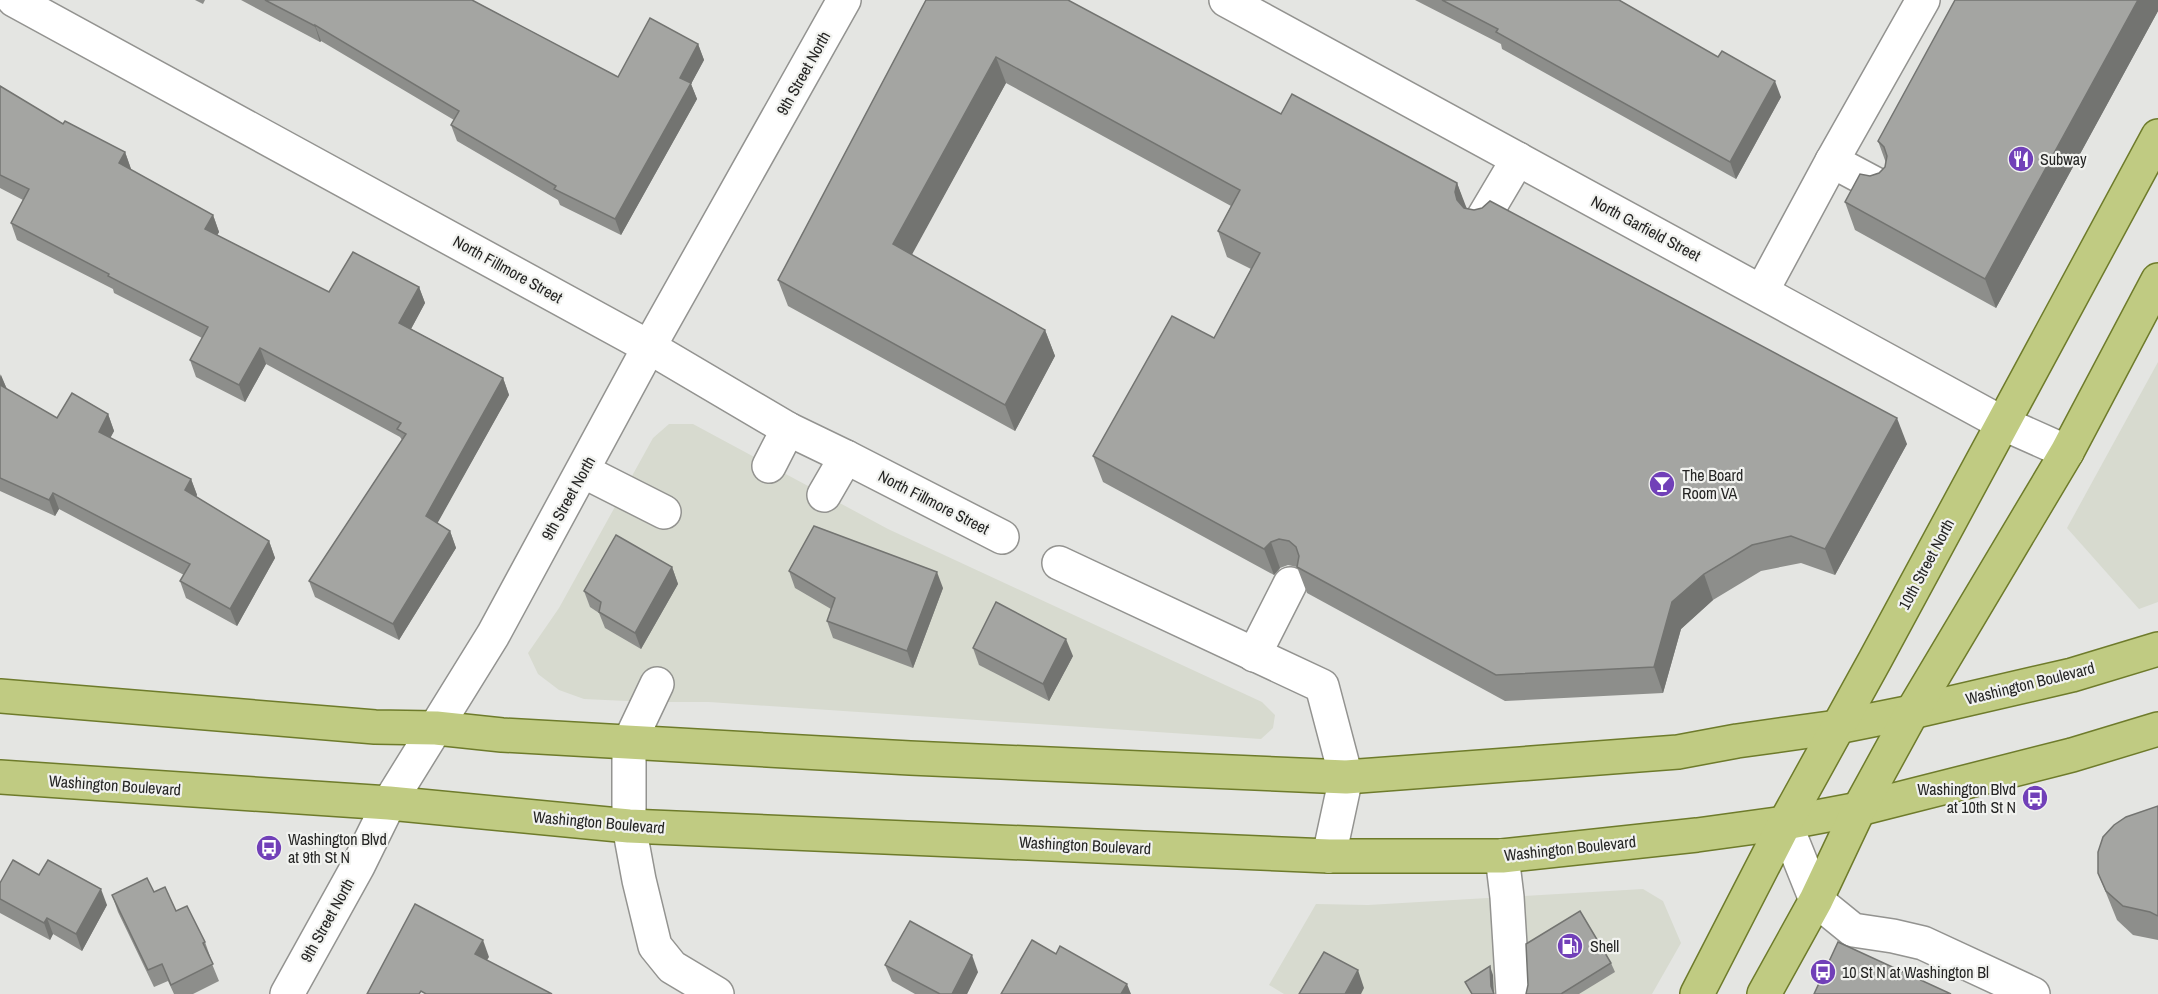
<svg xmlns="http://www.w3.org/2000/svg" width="2158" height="994" viewBox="0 0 2158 994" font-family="'Archivo Narrow',sans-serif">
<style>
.built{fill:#d7dacf}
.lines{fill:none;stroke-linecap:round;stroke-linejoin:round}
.minor-casing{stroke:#939390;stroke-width:36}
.major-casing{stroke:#6e7b2b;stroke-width:36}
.minor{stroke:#fff;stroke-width:33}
.major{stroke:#c0cb82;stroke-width:33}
.wall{fill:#8d8e8b}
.shaded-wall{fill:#737471}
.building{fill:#a4a5a2;stroke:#737471;stroke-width:1.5}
.labels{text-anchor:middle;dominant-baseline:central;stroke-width:4.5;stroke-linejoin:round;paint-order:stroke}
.street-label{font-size:16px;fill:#252524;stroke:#f1f2ef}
.poi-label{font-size:16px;fill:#252524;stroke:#f1f2ef;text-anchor:start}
</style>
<rect width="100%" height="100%" fill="#e4e5e2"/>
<g class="built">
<path d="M2158,362V602L2139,609L2067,528Z"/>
<path d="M669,424H693L888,529L1262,702L1275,715L1273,728L1261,739L709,702H648L584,699L559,690L538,674L528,653L559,608L653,438Z"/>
<path d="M1643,889L1663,901L1681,943L1652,994H1284L1269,985L1316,904L1368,905Z"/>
</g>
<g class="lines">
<g class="minor-casing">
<g id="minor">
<path d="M14,0L649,347L788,429L846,457L1002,537"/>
<path d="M1226,0L2002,423L2067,452"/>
<path d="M1832,161L1879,186"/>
<path d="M1483,218L1518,159"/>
<path d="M1762,291L1832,161L1923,0"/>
<path d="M769,466L788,429"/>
<path d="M583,471L664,512"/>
<path d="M824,495L846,457"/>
<path d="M1059,563L1322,686L1346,777L1329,856"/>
<path d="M1254,655L1290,584"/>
<path d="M657,684L629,743V826L639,880L655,946L672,967L717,994"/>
<path d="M1785,823L1816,900L1853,930L1893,936L1923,943L2033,994"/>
<path d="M1502,856L1507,897L1513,994"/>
<path d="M287,994L358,866L389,803L493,635L649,347L844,0"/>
</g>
</g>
<g class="major-casing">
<g id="major">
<path d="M0,696L375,727L436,728L502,735L910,758L1346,777L1678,752L1737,741L1837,727L1912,712L2072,675L2158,649"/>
<path d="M0,777L389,803L629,826L1329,856H1502L1697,835L1785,823L1859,809L2072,755L2158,729"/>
<path d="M1697,994L1785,823L1875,660L2158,136"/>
<path d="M1764,994L1816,900L1859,809L1912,712L2067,452L2158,280"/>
</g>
</g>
<use href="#minor" class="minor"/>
<use href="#major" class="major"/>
</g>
<g class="wall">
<path d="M195,0H205L203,4Z"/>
<path d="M241,0H472L618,77L698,44L704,60L691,84L697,99L621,235L560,205L558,200L457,141L451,125L454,120L321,41L320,42Z"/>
<path d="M926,0L1281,114L1457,183L1466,209L1907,444L1835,575L1801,563L1761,571L1713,600L1681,629L1663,693L1505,701L1307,593L1297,567L1288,565L1280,568L1274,575L1103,482L1093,456L1214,338L1251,269L1227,257L1218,231L1231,206L1006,83L911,255L1045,330L1055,356L1015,431L788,306L778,280Z"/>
<path d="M1415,0H1619L1781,97L1736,179L1502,49L1501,44Z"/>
<path d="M2158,0V11L1996,308L1855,230L1845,202L1870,176L1879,173L1885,167L1886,163L1878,141Z"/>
<path d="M0,86L63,124L125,152L131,169L130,170L213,215L219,232L217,235L329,292L419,287L425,303L411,329L503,378L509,395L437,523L450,531L456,548L399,640L315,597L309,581L402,440L400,437L266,364L245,402L196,377L190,360L202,338L114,293L113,289L17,240L11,223L23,200L0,188Z"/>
<path d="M0,374L7,389L57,418L108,414L114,431L110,438L191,479L197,495L196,497L269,541L275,558L237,626L186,598L180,581L184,575L59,509L55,516L0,491Z"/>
<path d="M672,567L678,584L641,649L605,628L599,613L590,607L584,591Z"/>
<path d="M789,571L943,588L913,668L833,638L827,621L831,609L795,588Z"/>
<path d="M973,648L1073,656L1049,701L979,665Z"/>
<path d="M2158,806V940L2133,935L2117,920L2098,873Z"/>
<path d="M39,875L107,905L82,951L53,934L50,940L0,913V883Z"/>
<path d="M154,892L176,911L205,942L211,959H210L219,981L193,994H174L168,981L154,987L118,912L112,895Z"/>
<path d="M1611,963L1615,972L1579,994H1526Z"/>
<path d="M885,965L978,972L967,994H915L892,981Z"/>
</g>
<g class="shaded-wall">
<path d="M2138,0H2158V11L1996,308L1985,279Z"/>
<path d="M315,25L321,41L320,42L315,26Z"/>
<path d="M698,44L704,60L691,84L697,99L621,235L615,219L680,78Z"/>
<path d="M996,57L1006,83L903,271L893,244Z"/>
<path d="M1775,81L1781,97L1736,179L1730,162Z"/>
<path d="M125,152L131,169L125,180L119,163Z"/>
<path d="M1457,183L1467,209L1464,218L1457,200L1455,192Z"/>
<path d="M213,215L219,232L211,246L205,229Z"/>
<path d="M419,287L425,303L405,340L399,323Z"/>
<path d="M1045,330L1055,356L1015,431L1005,405Z"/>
<path d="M260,348L266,364L245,402L239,385Z"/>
<path d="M1,375L8,392H0V378Z"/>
<path d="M503,378L509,395L432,533L426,516Z"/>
<path d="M108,414L114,431L105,448L99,432Z"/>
<path d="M1897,418L1907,444L1835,575L1825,549Z"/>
<path d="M191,479L197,495L191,506L185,490Z"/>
<path d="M53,493L59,509L55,516L49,500Z"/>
<path d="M450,531L456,548L399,640L393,624Z"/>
<path d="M269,541L275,558L237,626L230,609Z"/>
<path d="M1271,542L1280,568L1274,575L1264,549Z"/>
<path d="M672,567L678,584L641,649L635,633Z"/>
<path d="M937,572L943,588L913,668L907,651Z"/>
<path d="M1704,574L1713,600L1681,629L1663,693L1654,667L1672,602Z"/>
<path d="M1066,639L1073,656L1049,701L1043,684Z"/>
<path d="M101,889L107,905L82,951L76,934Z"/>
<path d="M47,918L53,934L50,940L44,923Z"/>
<path d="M483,940L489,957L481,970L475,954Z"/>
<path d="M972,955L978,972L967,994H952Z"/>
<path d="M1490,966L1493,975L1494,994L1491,986Z"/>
<path d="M1358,970L1364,988L1361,994H1345Z"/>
<path d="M1127,984L1131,994H1121Z"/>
</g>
<g class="building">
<path d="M265,0H472L618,77L650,18L698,44L680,78L691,83L615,219L554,189L556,186L451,125L459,111L315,25V26Z"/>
<path d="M926,0H1068L1281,114L1292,94L1457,183L1455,192L1457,200L1464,208L1474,210L1482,208L1490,201L1897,418L1825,549L1791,536L1752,545L1704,574L1672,602L1654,667L1496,675L1297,567L1299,556L1296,547L1289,541L1279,539L1271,542L1264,549L1093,456L1172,316L1214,338L1260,253L1218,231L1240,190L996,57L893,244L1045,330L1005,405L778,280Z"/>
<path d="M1442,0H1619L1718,57L1722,51L1775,81L1730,162L1496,32L1498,29Z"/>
<path d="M1955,0H2138L1985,279L1845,202L1860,174L1870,176L1879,173L1885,167L1887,156L1884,147L1878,141Z"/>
<path d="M0,86L63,124L65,121L125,152L119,163L213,215L205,229L329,292L353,252L419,287L399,323L503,378L426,516L450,531L393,624L309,581L406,434L397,429L401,423L260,348L239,385L190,360L208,327L108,276L109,274L11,223L29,189L0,175Z"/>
<path d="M0,385L57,418L72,393L108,414L99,432L191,479L185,490L269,541L230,609L180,581L190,564L53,493L49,500L0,478Z"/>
<path d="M814,526L937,572L907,651L827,621L835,598L789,571Z"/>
<path d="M616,535L672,567L635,633L599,612L601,602L584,591Z"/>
<path d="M996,602L1066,639L1043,684L973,648Z"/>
<path d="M2158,806V916L2150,912L2123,906L2106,891L2098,873V852L2103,837L2114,825L2126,817Z"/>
<path d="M13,860L39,875L48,860L101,889L76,934L47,918L44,923L0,899V883Z"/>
<path d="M147,878L154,892L165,887L176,911L187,906L205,942L203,943L213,964L171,985L162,964L148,970L112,895Z"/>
<path d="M415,904L483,940L475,954L552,994H426L421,991L419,994H367Z"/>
<path d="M1580,911L1611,963L1561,994H1526L1528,985L1526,944Z"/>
<path d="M910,921L972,955L952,994H940L885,965Z"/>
<path d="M1032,940L1056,954L1060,946L1127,984L1121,994H1001Z"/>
<path d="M1838,942L1951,994H1814Z"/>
<path d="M1324,952L1358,970L1345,994H1299Z"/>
<path d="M1490,966L1491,986L1494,994H1472L1465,982Z"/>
</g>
<defs>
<g id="restaurant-disc" transform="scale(1.35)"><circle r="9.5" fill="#7140b8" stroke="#f1f2ef"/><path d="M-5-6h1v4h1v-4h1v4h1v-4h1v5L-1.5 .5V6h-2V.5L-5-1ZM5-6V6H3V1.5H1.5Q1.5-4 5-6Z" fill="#fff"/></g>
<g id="bar-disc" transform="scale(1.35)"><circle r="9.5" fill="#7140b8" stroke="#f1f2ef"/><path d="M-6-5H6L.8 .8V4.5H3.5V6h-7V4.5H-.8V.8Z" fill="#fff"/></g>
<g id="bus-disc" transform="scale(1.35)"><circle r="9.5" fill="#7140b8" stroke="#f1f2ef"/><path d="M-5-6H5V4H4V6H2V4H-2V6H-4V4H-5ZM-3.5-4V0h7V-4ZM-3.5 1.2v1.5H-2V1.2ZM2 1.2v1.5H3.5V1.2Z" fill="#fff"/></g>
<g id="fuel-disc" transform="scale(1.35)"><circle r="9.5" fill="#7140b8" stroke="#f1f2ef"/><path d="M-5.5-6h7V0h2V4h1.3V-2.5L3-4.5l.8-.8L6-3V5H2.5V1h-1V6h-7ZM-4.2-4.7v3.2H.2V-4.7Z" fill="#fff"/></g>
</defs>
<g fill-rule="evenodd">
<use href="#restaurant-disc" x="2021" y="159"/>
<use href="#bar-disc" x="1662" y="484"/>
<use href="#bus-disc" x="2035" y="798"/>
<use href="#bus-disc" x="269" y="848"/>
<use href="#fuel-disc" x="1570" y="946"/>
<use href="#bus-disc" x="1823" y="972"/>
</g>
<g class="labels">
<g class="street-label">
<text transform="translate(803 73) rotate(-61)">9th Street North</text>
<text transform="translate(1646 228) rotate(28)">North Garfield Street</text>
<text transform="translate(508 269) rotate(29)">North Fillmore Street</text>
<text transform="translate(568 498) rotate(-61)">9th Street North</text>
<text transform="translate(934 502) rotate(27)">North Fillmore Street</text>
<text transform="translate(1926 564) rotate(-62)">10th Street North</text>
<text transform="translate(2030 683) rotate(-14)">Washington Boulevard</text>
<text transform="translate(115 785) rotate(4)">Washington Boulevard</text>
<text transform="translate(599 822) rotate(5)">Washington Boulevard</text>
<text transform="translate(1085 845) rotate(3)">Washington Boulevard</text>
<text transform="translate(1570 848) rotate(-6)">Washington Boulevard</text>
<text transform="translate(327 920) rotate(-61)">9th Street North</text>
</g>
<g class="poi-label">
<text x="2040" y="159">Subway</text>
<text x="1682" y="475">The Board<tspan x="1682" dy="18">Room VA</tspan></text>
<text x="2016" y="789" text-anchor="end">Washington Blvd<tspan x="2016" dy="18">at 10th St N</tspan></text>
<text x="288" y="839">Washington Blvd<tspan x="288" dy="18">at 9th St N</tspan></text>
<text x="1590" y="946">Shell</text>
<text x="1842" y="972">10 St N at Washington Bl</text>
</g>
</g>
</svg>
